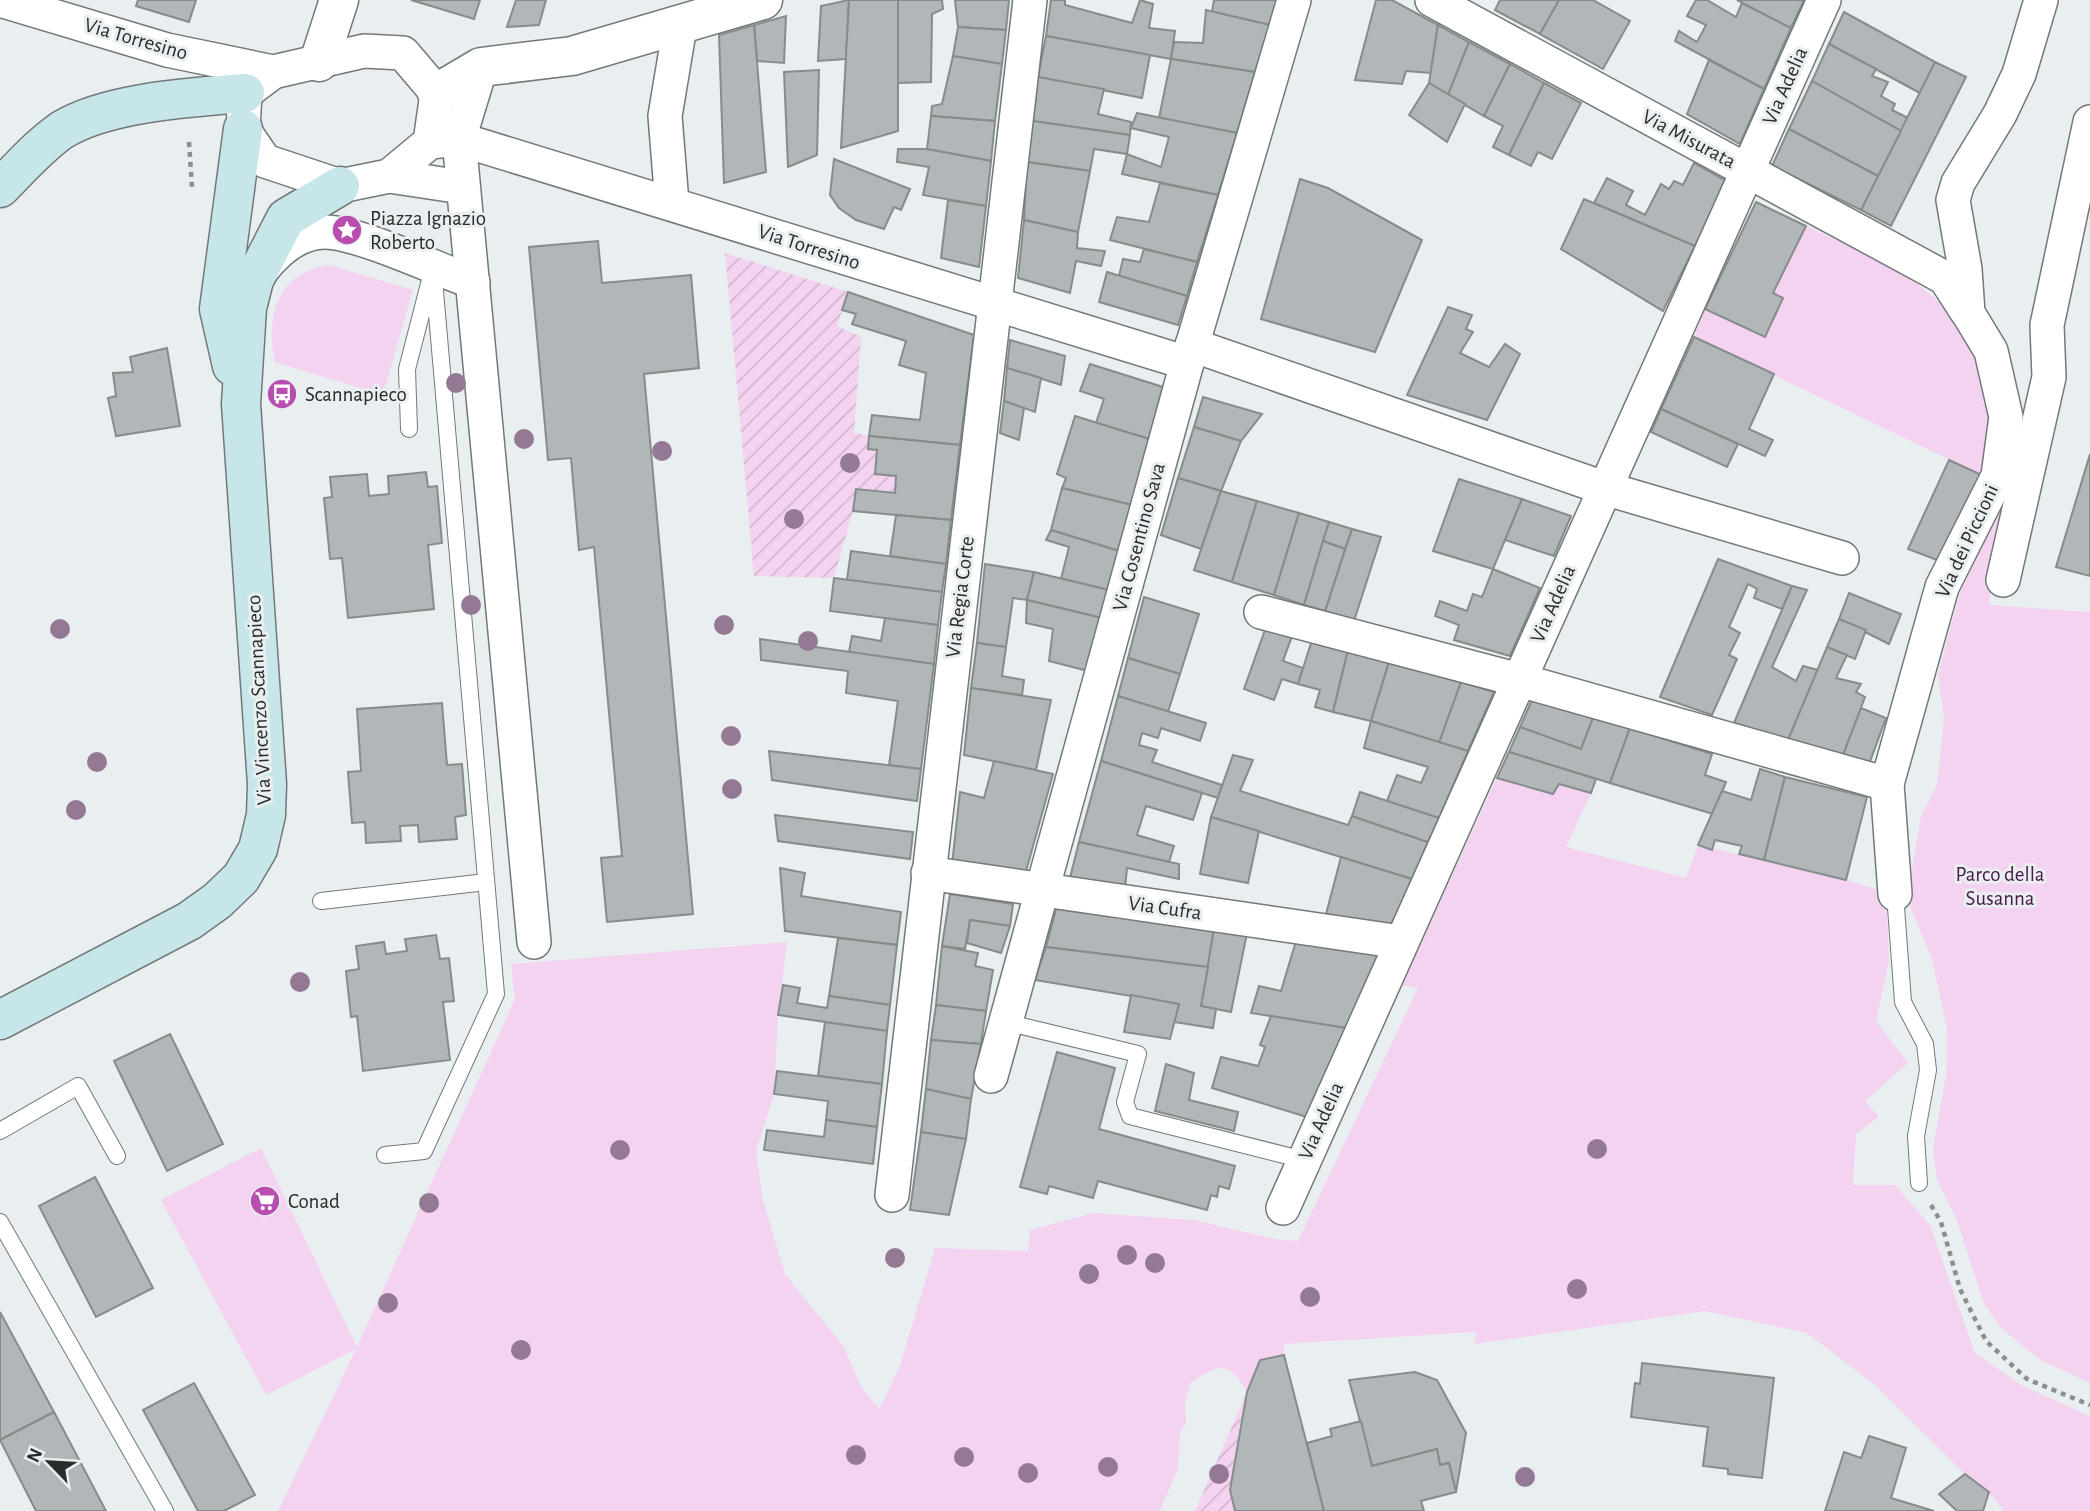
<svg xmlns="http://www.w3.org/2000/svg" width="2090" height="1511" viewBox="0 0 2090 1511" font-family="'Alegreya Sans',sans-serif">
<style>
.grass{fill:#f4d3f0}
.garden{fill:url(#garden-furrows)}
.building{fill:#b1b7b8;stroke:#868b8b;stroke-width:2}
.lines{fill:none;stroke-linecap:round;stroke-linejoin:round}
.service-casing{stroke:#737879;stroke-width:18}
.minor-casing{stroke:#737879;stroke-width:36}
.tertiary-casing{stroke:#737879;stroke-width:41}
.secondary-casing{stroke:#737879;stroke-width:41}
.path{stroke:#8a8e8f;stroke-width:4.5;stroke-dasharray:5 5;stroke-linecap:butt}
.service{stroke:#fff;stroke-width:16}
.minor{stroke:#fff;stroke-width:33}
.tertiary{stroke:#fff;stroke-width:38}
.secondary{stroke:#c7e6ea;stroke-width:38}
.tree{fill:#937994}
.labels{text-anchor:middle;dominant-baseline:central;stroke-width:6;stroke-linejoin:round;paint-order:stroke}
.street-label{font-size:21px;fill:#292b2c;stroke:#e9eff0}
.poi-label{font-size:21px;fill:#292b2c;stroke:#e9eff0;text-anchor:start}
.park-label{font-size:21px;fill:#4c1848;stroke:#e9eff0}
</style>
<defs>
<pattern id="garden-furrows" width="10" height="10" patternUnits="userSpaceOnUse" patternTransform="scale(1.75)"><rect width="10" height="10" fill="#f4d3f0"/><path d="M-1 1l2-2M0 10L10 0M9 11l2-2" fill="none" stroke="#d1b5ce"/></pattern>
</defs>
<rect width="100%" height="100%" fill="#e9eff0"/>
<g class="grass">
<path d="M1806,226C1884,262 1961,290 1985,382C1988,394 1993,407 1993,419C1993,438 1990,458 1988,478L1694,337L1705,309L1765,337L1773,293Z"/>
<path d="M329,265L413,290L383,395L275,362C265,317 277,272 329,265Z"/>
<path d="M1999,514L1989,605L2090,612V1383L2040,1360L2001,1328L1984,1304L1956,1218L1937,1180L1933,1148L1947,1069V1029L1932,959L1907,899L1921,816L1937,785L1944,718L1938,675L1960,592Z"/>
<path d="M1497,778L1553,794L1559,785L1591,793L1566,847L1686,878L1698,845L1846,880L1886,892L1889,961L1876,1021L1908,1063L1865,1101L1879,1117L1856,1134L1853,1185H1895L1930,1225L1975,1353L2023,1386L2090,1416V1511H2004L1989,1492L1965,1474L1875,1385L1807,1333L1705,1311L1475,1344L1476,1332L1284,1344V1355L1260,1360L1247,1392C1229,1360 1219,1364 1190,1383L1185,1403L1186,1424L1180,1433L1178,1468L1160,1511H278L356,1349L266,1395L161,1200L261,1148L357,1347L515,999L511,964L787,942L778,1015L774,1094L756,1151L763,1200L785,1274L844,1347L860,1385L879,1409L900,1366L935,1248L1028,1251L1030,1230L1093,1213L1194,1220L1274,1239L1298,1241L1418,988L1402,985Z"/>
</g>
<g class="garden">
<path d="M725,253L848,292L837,326L861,337L854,433L869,436L896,476L895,493L856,489L853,511L834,578L754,576Z"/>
<path d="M1247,1392L1230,1490L1235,1511H1195Z"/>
</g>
<g class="building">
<path d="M138,0H196L189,22L136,6Z"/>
<path d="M411,0H480L474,19Z"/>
<path d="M516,0H546L539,25L507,27Z"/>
<path d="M849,0L846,59L818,61L821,6Z"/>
<path d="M849,0H898V131L841,148Z"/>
<path d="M898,0H942L943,9L932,14L931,82L898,83Z"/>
<path d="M955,0H1009L1006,30L958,27Z"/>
<path d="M1051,0H1065V5L1132,23L1140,0L1153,4L1149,28L1175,31L1171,59L1046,36Z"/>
<path d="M1214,0H1278L1270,25L1212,12Z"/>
<path d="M1376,0H1392L1438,25L1431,73L1406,71L1402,84L1355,80Z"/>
<path d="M1500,0H1559L1540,34L1495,10Z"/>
<path d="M1559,0H1593L1630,21L1603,69L1540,34Z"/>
<path d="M1696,0H1707L1736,17L1742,3L1791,28L1764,89L1675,41L1679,31L1697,42L1706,25L1687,16Z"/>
<path d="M1737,0H1804L1791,28Z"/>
<path d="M1206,10L1270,25L1255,72L1171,59L1174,42L1203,43Z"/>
<path d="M1844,12L1935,62L1920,93L1829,44Z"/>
<path d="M786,16L784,63L757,61L754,25Z"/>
<path d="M754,25L766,172L724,183L719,35Z"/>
<path d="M1438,25L1469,42L1448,95L1429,83Z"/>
<path d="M958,27L1006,30L1002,64L953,56Z"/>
<path d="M1046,36L1150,55L1142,98L1038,77Z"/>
<path d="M1469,42L1510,64L1484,116L1448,95Z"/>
<path d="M1829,44L1876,69L1872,76L1888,82L1881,96L1895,104L1892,110L1908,118L1901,131L1812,81Z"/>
<path d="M953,56L1002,64L995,121L931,116L932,106L942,104Z"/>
<path d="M1171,59L1255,72L1237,133L1159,118Z"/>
<path d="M1709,60L1764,89L1740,144L1687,114Z"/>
<path d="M1935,62L1966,77L1891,226L1861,210Z"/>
<path d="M1510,64L1544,83L1509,155L1493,147L1503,126L1484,116Z"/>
<path d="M819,70L817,155L788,167L784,72Z"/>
<path d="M1038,77L1104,89L1098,114L1131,122L1130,135L1033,121Z"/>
<path d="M1812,81L1901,131L1878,176L1789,129Z"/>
<path d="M1429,83L1465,104L1447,142L1409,115Z"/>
<path d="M1544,83L1581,103L1552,159L1538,152L1531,166L1509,155Z"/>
<path d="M1137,113L1237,133L1218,195L1122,174L1127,154L1161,167L1169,137L1131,128Z"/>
<path d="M931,116L995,121L991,161L927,149Z"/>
<path d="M1033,121L1130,135L1127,154L1094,149L1090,171L1027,162Z"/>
<path d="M1789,129L1878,176L1861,210L1772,166Z"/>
<path d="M898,149H927L991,161L986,206L923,195L929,167L897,162Z"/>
<path d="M834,159L910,189L901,210L894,207L884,229L856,220L839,208L830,195Z"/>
<path d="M1027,162L1090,171L1078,232L1024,220Z"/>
<path d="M1694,163L1726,181L1695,246L1594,203L1607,178L1633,191L1626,205L1645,215L1661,184L1669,189L1674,181L1683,185Z"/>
<path d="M1300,179L1328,188L1422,240L1375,352L1261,319Z"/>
<path d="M1160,183L1218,195L1197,262L1110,240L1117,217L1149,222Z"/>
<path d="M1584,199L1695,246L1663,311L1561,249Z"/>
<path d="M948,200L986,206L979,267L941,258Z"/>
<path d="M1756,202L1806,226L1773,293L1783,298L1765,337L1705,309Z"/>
<path d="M1024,220L1078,232L1077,248L1105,251L1101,266L1076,261L1070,293L1018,278Z"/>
<path d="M598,241L602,283L691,275L699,368L644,374L693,914L607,922L601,858L622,856L594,547L579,550L571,458L548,460L529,247Z"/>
<path d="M1144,249L1197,262L1187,296L1119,276L1123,259L1140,262Z"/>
<path d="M1107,272L1187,296L1178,325L1099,302Z"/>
<path d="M848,292L974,335L960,445L869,436L872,415L920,420L926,373L899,365L906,341L852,324L856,314L842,310Z"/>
<path d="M1448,307L1472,315L1466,329L1473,332L1460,353L1489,367L1505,344L1520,354L1487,420L1407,395Z"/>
<path d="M1694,337L1774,374L1749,429L1773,440L1765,456L1661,409Z"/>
<path d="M1010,340L1065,356L1061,385L1007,368Z"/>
<path d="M167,348L180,426L116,436L108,398L116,396L113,373L133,372L130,357Z"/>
<path d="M1090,364L1163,387L1149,439L1096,423L1104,399L1080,391Z"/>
<path d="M1007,368L1041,378L1035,412L1004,401Z"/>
<path d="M1203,397L1262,414L1241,441L1194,427Z"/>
<path d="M1004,401L1024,408L1019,440L1000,433Z"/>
<path d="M1661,409L1738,444L1727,467L1651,432Z"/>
<path d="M1075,416L1149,439L1132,505L1062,488L1066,478L1057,474Z"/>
<path d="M1194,427L1241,441L1221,491L1178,478Z"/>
<path d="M869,436L960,445L951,520L853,511L856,489L895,493L896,476L875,474L877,450L868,449Z"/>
<path d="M2090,454V576L2056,567Z"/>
<path d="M1949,460L1988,478L1937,560L1908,549Z"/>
<path d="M426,472L428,487L437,486L442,543L428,545L434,609L348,618L342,558L330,559L324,498L332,497L330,477L367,474L369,496L389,494L388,476Z"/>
<path d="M1178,478L1221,491L1201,549L1161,535Z"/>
<path d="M1459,479L1522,499L1493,569L1433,551Z"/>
<path d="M1062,488L1132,505L1119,551L1051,530Z"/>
<path d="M1221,491L1257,501L1232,582L1194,570Z"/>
<path d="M1522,499L1571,516L1554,556L1505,540Z"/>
<path d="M1257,501L1299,513L1274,595L1232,582Z"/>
<path d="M1299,513L1329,522L1304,605L1274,595Z"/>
<path d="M896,515L951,520L946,564L890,556Z"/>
<path d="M1329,522L1352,529L1345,549L1323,541Z"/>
<path d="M1352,529L1381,537L1354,621L1325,611Z"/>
<path d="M1051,530L1119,551L1109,590L1061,579L1069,547L1046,540Z"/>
<path d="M1323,541L1345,549L1325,611L1304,605Z"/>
<path d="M851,551L946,564L942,592L847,580Z"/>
<path d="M1718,559L1792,586L1782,609L1754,598L1757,589L1748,584L1729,627L1740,633L1729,655L1737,659L1712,715L1660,697Z"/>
<path d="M985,564L1034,572L1027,600L1013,598L1006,647L977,643Z"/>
<path d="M1493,569L1540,588L1510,656L1454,640L1459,625L1435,616L1440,601L1467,611L1473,594L1482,597Z"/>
<path d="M1034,572L1109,590L1102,618L1027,600Z"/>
<path d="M834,578L942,592L938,625L830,611Z"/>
<path d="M1792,586L1807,590L1772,667L1796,681L1803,666L1818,670L1788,740L1734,723Z"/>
<path d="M1849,593L1901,614L1889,644L1839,619Z"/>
<path d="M1144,597L1199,614L1180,674L1128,658Z"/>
<path d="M1027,600L1102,618L1088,671L1049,661L1053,629L1026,623Z"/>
<path d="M885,618L938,625L934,664L849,652L852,636L881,641Z"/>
<path d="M1839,619L1866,630L1855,659L1827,647Z"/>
<path d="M1266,627L1292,636L1283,661L1303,668L1298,684L1282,679L1274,700L1244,689Z"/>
<path d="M760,639L934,664L921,769L889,765L898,701L846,693L848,671L761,660Z"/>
<path d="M1312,640L1348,650L1333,712L1315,707L1320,690L1298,684Z"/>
<path d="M977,643L1006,647L1002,676L1024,680L1022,695L971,688Z"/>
<path d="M1827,647L1847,655L1836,678L1861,684L1856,692L1865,697L1842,758L1788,740Z"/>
<path d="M1348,650L1389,662L1371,721L1333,712Z"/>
<path d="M1128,658L1180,674L1168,712L1118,696Z"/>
<path d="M1389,662L1461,682L1439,743L1371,721Z"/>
<path d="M1461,682L1494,692L1468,751L1439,743Z"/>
<path d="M971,688L1051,700L1036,770L964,755Z"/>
<path d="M1118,696L1206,723L1200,741L1161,728L1158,738L1142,733L1139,745L1157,750L1152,762L1222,785L1218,798L1101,761Z"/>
<path d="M1532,700L1593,718L1581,749L1520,727Z"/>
<path d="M442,703L447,765L462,764L466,815L455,817L457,839L419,842L418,825L400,826L401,841L366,843L365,822L352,823L348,772L361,771L357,709Z"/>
<path d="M1861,708L1886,718L1868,767L1842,758Z"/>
<path d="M1593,718L1630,728L1610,783L1509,752L1520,727L1581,749Z"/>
<path d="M1371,721L1468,751L1439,818L1387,801L1397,775L1421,783L1428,767L1364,748Z"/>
<path d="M1630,728L1712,754L1705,775L1726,782L1713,814L1610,783Z"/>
<path d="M769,751L921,769L917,801L772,780Z"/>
<path d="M1509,752L1596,779L1591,793L1559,784L1553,794L1497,778Z"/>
<path d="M1233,755L1253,760L1240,791L1348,825L1352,816L1428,842L1412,879L1211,817Z"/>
<path d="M994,761L1053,774L1025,875L952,865L960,792L984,798Z"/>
<path d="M1101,761L1202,793L1193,820L1146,806L1137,835L1174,846L1169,862L1079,842Z"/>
<path d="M1760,769L1785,777L1764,860L1739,854L1742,846L1715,840L1712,850L1698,845L1722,791L1751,800Z"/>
<path d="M1785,777L1867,797L1846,880L1764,860Z"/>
<path d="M1360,792L1439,818L1428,842L1352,816Z"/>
<path d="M775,815L913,832L910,859L778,841Z"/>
<path d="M1211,817L1259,831L1248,883L1200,874Z"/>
<path d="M1079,842L1179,864V879L1127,868L1125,889L1069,882Z"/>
<path d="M1341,857L1412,879L1391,925L1325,918Z"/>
<path d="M780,868L805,873L801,896L901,912L897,945L785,931Z"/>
<path d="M950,894L1013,904L1010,926L970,920L965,949L942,946Z"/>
<path d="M1056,909L1214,929L1208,967L1046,947Z"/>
<path d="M970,920L1010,926L1001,953L967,943Z"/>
<path d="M1214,929L1247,933L1231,1012L1201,1006Z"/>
<path d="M436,935L440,959L449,958L454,1001L443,1002L450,1060L363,1071L357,1016L351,1017L346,971L359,969L356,946L384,942L386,954L407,951L405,939Z"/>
<path d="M838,938L897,945L890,1005L829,996Z"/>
<path d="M1296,941L1379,952L1346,1028L1251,1013L1259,986L1281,991Z"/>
<path d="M942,946L978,953L975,966L993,970L986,1011L936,1005Z"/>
<path d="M1046,947L1208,967L1201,1006L1216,1009L1213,1028L1174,1022L1179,1004L1035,980Z"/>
<path d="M783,985L800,988L797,1003L827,1008L829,996L890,1005L887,1031L778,1015Z"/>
<path d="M1131,995L1179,1004L1170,1039L1124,1032Z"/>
<path d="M936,1005L986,1011L981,1044L931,1040Z"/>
<path d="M1271,1016L1346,1028L1307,1117L1212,1088L1221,1057L1258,1066L1265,1047L1260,1045Z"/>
<path d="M825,1022L887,1031L882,1084L818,1076Z"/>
<path d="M170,1034L223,1144L167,1171L114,1061Z"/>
<path d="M931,1040L981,1044L971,1099L926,1089Z"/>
<path d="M1057,1052L1115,1068L1099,1129L1235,1166L1229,1189L1219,1186L1217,1197L1211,1195L1207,1210L1098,1181L1093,1198L1049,1186L1047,1194L1020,1187Z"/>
<path d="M1166,1064L1194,1073L1189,1100L1238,1112L1234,1131L1155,1111Z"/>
<path d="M777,1071L882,1084L877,1127L826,1120L828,1101L774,1094Z"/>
<path d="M926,1089L971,1099L966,1139L921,1132Z"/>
<path d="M826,1120L877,1127L873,1164L764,1150L767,1130L824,1137Z"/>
<path d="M921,1132L966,1139L949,1215L910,1210Z"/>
<path d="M95,1177L153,1288L96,1317L39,1206Z"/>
<path d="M0,1312L54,1412L0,1440Z"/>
<path d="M1284,1355L1324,1511H1235L1230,1490L1247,1392L1260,1360Z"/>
<path d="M1642,1363L1774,1378L1762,1478L1728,1474V1469L1703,1466L1708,1427L1631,1417L1635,1383L1640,1384Z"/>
<path d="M1415,1372L1437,1380L1466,1433L1456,1492L1449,1463L1440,1465L1437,1449L1372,1466L1349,1380Z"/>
<path d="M194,1383L255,1495L224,1511H198L143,1410Z"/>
<path d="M54,1412L106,1511H36L0,1440Z"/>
<path d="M1361,1421L1372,1466L1437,1449L1440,1465L1449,1463L1456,1492L1421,1501L1424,1511H1324L1307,1443L1332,1436L1330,1429Z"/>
<path d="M1869,1436L1906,1448L1891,1498L1934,1511H1825L1844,1452L1861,1458Z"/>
<path d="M1965,1474L1989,1492L1983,1511H1957L1939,1494Z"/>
</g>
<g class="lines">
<g class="service-casing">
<g id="service">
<path d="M409,429L407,369L430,280"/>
<path d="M1895,894L1903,1002L1925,1044L1928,1070L1916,1136L1919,1183"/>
<path d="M321,901L486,882"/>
<path d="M1005,1022L1138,1054L1125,1102L1130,1116L1304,1160"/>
<path d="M0,1131L78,1086L117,1156"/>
<path d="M385,1155L424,1151L496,994L433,268"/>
<path d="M0,1222L165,1511"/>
</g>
</g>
<g class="minor-casing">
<g id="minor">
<path d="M0,0L167,50L273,72"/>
<path d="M1432,0L1945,278L1967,312"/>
<path d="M364,51L403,53L437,93L430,142L389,176L340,186L265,161L243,129L245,93L273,72Z"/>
<path d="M481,67L459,139L534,942"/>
<path d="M430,142L459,139L1187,363"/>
<path d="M389,176L462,187"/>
<path d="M672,203L665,116L680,26"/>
<path d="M262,270C277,251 299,232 325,232C358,232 438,270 473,282"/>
<path d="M1192,345L1604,488L1842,558"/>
<path d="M2003,580L2049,377L2047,325L2090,122"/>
<path d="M1261,612L1519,680L1887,784"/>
<path d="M928,873L1401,942"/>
<path d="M1895,894L1887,784L1942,587L1998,476L2006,417L1991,351L1968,313L1965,269L1953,200L1958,183L2000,114L2019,74L2041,0"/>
<path d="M991,1076L1187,363L1294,0"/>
<path d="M892,1195L1030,0"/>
<path d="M1283,1208L1824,0"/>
</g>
</g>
<g class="tertiary-casing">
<g id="tertiary">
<path d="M319,62L339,0"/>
<path d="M437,93L481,67L572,56L763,0"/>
</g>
</g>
<g class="secondary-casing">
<g id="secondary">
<path d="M0,188C20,168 39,146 62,130C107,102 193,97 245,93"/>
<path d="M232,366L219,309L243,129"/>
<path d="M0,1020L189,921L217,901L241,878L258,849L266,815L267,784L241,404L247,308L254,280L286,218L340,186"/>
</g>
</g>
<g class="path">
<path d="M189,142L192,187"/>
<path d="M1931,1205L1941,1222L1960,1289L1986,1341L2027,1379L2090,1405"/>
</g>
<use href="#service" class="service"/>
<use href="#minor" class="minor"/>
<use href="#tertiary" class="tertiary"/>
<use href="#secondary" class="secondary"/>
</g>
<g class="tree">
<circle cx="456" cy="383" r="10"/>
<circle cx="524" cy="439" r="10"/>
<circle cx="662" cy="451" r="10"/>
<circle cx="850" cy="463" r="10"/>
<circle cx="794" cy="519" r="10"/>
<circle cx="471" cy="605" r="10"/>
<circle cx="724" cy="625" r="10"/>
<circle cx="60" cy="629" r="10"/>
<circle cx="808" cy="641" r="10"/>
<circle cx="731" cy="736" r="10"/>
<circle cx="97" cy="762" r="10"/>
<circle cx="732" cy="789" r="10"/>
<circle cx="76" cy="810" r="10"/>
<circle cx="300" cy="982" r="10"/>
<circle cx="1597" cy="1149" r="10"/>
<circle cx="620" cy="1150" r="10"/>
<circle cx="429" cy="1203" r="10"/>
<circle cx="1127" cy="1255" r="10"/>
<circle cx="895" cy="1258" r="10"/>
<circle cx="1155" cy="1263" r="10"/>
<circle cx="1089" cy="1274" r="10"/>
<circle cx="1577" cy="1289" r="10"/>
<circle cx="1310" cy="1297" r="10"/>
<circle cx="388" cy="1303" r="10"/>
<circle cx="521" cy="1350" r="10"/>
<circle cx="856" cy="1455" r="10"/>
<circle cx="964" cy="1457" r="10"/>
<circle cx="1108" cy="1467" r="10"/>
<circle cx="1028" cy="1473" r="10"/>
<circle cx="1219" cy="1474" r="10"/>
<circle cx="1525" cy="1477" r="10"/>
</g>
<defs>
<g id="sight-disc" transform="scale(1.575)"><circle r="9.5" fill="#b84eaf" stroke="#e9eff0"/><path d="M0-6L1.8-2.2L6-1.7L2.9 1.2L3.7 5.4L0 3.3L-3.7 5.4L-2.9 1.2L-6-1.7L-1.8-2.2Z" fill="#fff"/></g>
<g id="bus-disc" transform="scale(1.575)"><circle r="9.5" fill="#b84eaf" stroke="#e9eff0"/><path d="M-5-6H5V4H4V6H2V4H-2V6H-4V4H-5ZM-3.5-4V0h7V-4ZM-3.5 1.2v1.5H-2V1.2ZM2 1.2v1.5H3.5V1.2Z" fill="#fff"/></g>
<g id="supermarket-disc" transform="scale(1.575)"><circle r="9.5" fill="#b84eaf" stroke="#e9eff0"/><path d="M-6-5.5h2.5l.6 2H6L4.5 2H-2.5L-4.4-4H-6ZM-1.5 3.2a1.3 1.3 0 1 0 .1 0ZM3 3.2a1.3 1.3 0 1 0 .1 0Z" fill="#fff"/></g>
</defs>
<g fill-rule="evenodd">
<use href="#sight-disc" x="347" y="230"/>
<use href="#bus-disc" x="282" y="394"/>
<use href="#supermarket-disc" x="265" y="1201"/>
</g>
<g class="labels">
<g class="street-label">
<text transform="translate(136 39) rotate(16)">Via Torresino</text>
<text transform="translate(1785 86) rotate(-66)">Via Adelia</text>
<text transform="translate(1689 139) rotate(28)">Via Misurata</text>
<text transform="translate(809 247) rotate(18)">Via Torresino</text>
<text transform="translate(1139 537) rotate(-75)">Via Cosentino Sava</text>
<text transform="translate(1967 541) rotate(-65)">Via dei Piccioni</text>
<text transform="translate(960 597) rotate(-83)">Via Regia Corte</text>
<text transform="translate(1553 604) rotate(-66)">Via Adelia</text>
<text transform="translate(259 700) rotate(-93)">Via Vincenzo Scannapieco</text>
<text transform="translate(1165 908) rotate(8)">Via Cufra</text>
<text transform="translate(1321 1121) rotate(-66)">Via Adelia</text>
</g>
<g class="poi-label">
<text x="370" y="218">Piazza Ignazio<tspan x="370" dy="24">Roberto</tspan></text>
<text x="305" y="394">Scannapieco</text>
<text x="288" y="1201">Conad</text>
</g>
<g class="park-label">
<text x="2000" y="874">Parco della<tspan x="2000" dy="24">Susanna</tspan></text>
</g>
</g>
<g transform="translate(49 1462) rotate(295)" stroke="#e9eff0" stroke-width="5" paint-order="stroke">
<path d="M0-5L12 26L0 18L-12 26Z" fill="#292b2c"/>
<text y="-10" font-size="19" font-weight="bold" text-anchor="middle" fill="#292b2c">N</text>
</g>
</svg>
